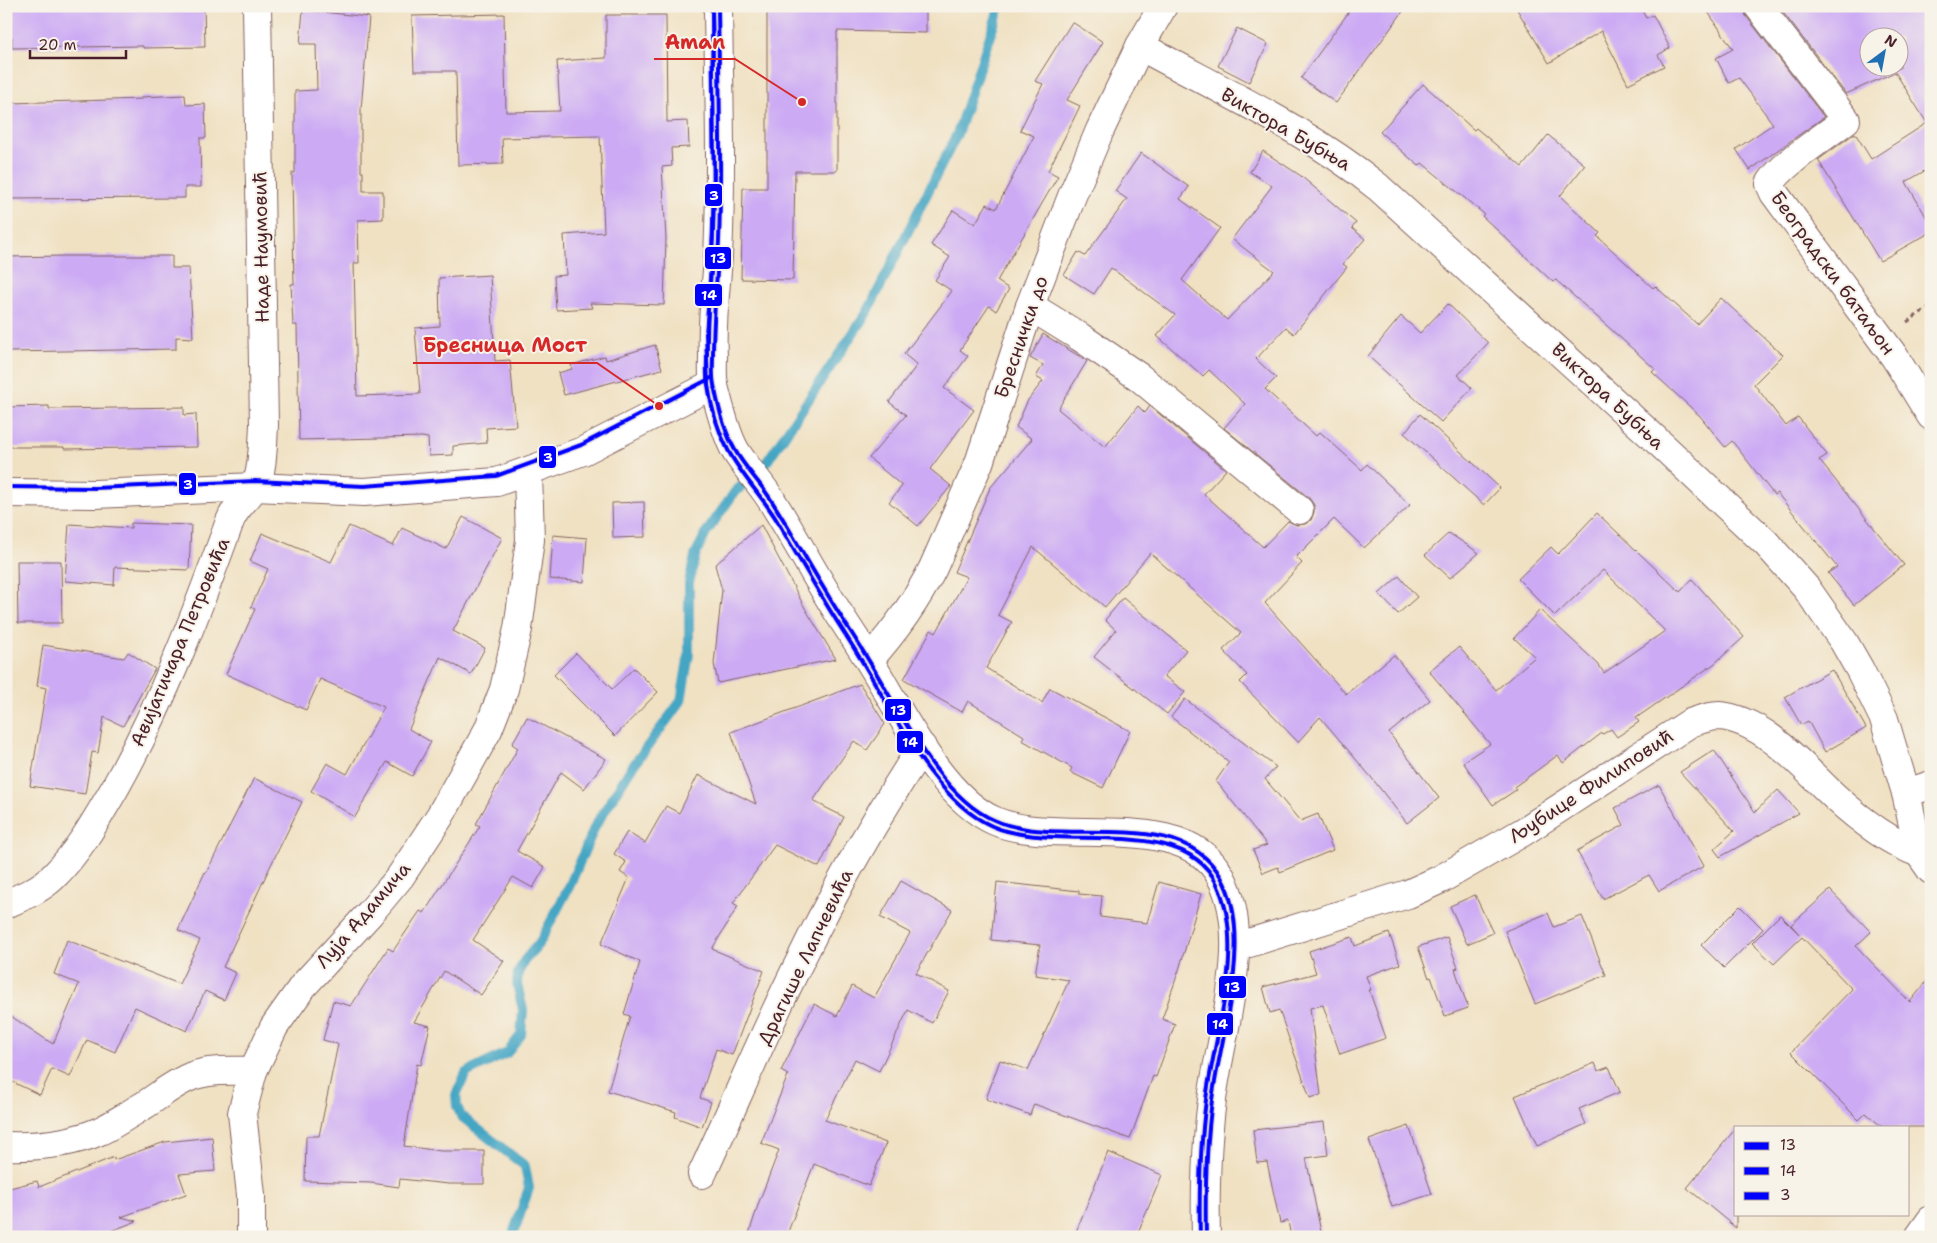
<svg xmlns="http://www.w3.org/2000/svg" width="1937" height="1243" viewBox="0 0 1937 1243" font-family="'Shantell Sans',sans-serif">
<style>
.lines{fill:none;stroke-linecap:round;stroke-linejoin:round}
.stream{stroke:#45a6c4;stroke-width:10}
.building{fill:#ccaaf4;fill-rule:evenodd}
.minor-casing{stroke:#846360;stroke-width:30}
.path{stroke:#846360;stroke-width:3;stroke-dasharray:4 4;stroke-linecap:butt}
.minor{stroke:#fff;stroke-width:28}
.bus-1-casing{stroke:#f7f3e8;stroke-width:8}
.bus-2-casing{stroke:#f7f3e8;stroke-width:8}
.bus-3-casing{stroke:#f7f3e8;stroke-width:8}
.bus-1{stroke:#00f;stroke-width:4}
.bus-2{stroke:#00f;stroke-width:4}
.bus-3{stroke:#00f;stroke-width:4}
.labels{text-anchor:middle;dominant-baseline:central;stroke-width:4;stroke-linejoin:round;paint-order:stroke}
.street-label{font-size:19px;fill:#4a1f2b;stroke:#f7f3e8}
.leader{fill:none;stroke:#d62828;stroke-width:2}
.callout-dot{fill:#d62828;stroke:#f7f3e8;stroke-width:2}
.callout-label{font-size:20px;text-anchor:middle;font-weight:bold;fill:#d62828;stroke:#f7f3e8;stroke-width:4;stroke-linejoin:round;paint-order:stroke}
.line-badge{stroke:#f7f3e8;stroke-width:2}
.badge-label{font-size:14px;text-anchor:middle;font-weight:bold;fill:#fff}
</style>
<rect width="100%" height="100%" fill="#f7f3e8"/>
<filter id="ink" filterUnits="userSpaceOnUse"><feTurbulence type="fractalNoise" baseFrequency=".02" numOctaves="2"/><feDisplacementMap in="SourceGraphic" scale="10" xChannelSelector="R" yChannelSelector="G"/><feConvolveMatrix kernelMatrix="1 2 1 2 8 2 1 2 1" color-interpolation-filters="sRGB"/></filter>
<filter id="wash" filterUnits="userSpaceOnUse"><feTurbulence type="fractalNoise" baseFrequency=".0096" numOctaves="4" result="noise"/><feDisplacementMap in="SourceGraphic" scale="20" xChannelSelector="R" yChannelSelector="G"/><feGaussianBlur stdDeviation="1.12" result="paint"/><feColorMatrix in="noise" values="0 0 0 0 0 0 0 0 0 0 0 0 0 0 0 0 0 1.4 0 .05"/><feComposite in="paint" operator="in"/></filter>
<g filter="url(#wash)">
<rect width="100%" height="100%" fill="#f0e1c3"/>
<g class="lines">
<path class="stream" d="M512,1237L529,1188L525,1166L461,1116L457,1106L456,1095L466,1073L507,1053L521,1035L523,1010L517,984L518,973L524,961L540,942L569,887L595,826L630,770L681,701L689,654V582L695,556L706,533L734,493L766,463L868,311L957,134L1000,6"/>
</g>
<g id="blocks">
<g class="building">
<path d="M6,6H204L205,47L143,48V46L12,48V37H6Z"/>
<path d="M795,6H926V33L837,31V171H795L793,280L741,279L743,188H767V11H795Z"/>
<path d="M1353,6H1407L1336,103L1301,78Z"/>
<path d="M1515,6H1642L1640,7L1646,18L1653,15L1670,48L1658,55L1664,66L1628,84L1601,31L1549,63Z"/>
<path d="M1704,6H1743L1746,16L1824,117L1750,170L1736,149L1773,124L1739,78L1729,83L1716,58L1733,49Z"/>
<path d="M1778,6H1931V167L1906,182L1931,225V232L1880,261L1818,160L1855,133L1871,159L1927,123L1895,72L1846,94ZM1870,38H1900V68H1870Z"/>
<path d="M303,10L369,17L361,110V172H363V191H383V219L358,220L359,263H354L357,396L420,394L415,328L440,326L439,278L490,275L495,361L510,360L516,426L486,428L487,443L453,446V455L429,456L428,438L422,437L299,440L297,325H293L291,284H294L292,173H295V91L317,90L316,44H300Z"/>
<path d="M504,14L506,112L560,111L557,61L606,58V15H666L667,122L688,121L689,147L671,148L672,166L662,167L666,239L664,305L590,303L592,308L556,310L554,276L566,275L564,235L604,232L600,136L502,138L503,164L458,165L456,71H414L412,16Z"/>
<path d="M1072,22L1103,42L1067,100L1080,106L1048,171L1058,176L997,281L1009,289L996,311L989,306L960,350L968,356L944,388L974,410L930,469L951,486L918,526L889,502L902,486L869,458L906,415L889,402L917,365L904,354L952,291L935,280L950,257L931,245L953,210L975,224L987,204L996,209L1034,136L1020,130L1043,84L1035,81Z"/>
<path d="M1237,28L1268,44L1249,82L1218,66Z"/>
<path d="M1423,84L1474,130L1476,128L1522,167L1548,135L1585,165L1560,196L1600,233L1597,236L1653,288L1655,286L1697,324L1721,298L1783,355L1754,384L1786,426L1798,417L1827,455L1819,460L1904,565L1854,605L1828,573L1837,567L1777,493L1774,495L1732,441L1725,447L1700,416L1652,372L1655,369L1556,280L1553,282L1482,216L1484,214L1422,163L1419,166L1380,132Z"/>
<path d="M185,95L186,105L205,104L206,138H200L201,187H185V198L6,199V113H11V103L142,99L141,97Z"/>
<path d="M1263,151L1301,176L1356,223L1352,228L1365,239L1343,264L1347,267L1294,334L1286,327L1256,359L1276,378L1265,389L1316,436L1320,432L1362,470L1367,464L1410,505L1364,548L1334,519L1296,557L1302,563L1265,603L1346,694L1394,655L1430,700L1389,733L1439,798L1407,823L1371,777L1320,717L1298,742L1240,682L1247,675L1223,650L1241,633L1150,553L1105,607L1033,547L998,615L1012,622L986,668L1042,703L1050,688L1130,731L1103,788L1070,772L1072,768L1022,740L1024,736L968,701L962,712L904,679L931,630L936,633L967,577L954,572L990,488L1032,439L1016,427L1028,400L1043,381L1036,377L1043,365L1030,358L1043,334L1087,361L1058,409L1105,447L1138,406L1145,413L1150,406L1226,470L1204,494L1263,547L1288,521L1297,525L1305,524L1311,520L1314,512V505L1309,498L1224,428L1245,404L1209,370L1203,376L1157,336L1175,315L1111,268L1094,294L1064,275L1078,252L1085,256L1127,199L1115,191L1141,153L1189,187L1180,199L1220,228L1182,280L1227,320L1274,271L1232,239L1272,186L1250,172Z"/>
<path d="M64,256H172V268H189L193,338L176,337V349L9,352L6,257Z"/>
<path d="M1448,304L1488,343L1458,375L1472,388L1441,422L1368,356L1401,316L1420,333Z"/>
<path d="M655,345L662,369L564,395L558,373L572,369L571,365L605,356L606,360Z"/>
<path d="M49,406V409L184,407V415L196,414L197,447L64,449V447H6V407Z"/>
<path d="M1420,414L1500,488L1484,505L1404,433Z"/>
<path d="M644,502L645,537L613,538L612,503Z"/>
<path d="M1597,513L1680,592L1692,579L1744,637L1714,664L1636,718L1639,722L1617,737L1611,729L1603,734L1602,733L1563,763L1558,755L1514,787L1516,790L1493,805L1463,762L1490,744L1429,671L1459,647L1496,690L1535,657L1514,638L1540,610L1598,664L1604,673L1665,631L1603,570L1555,616L1518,579L1551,547L1558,554Z"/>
<path d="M463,517L502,538L453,631L485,648L471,674L440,657L409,729L431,742L412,776L387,762L355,817L311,791L327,763L347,774L384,707L320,679L306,710L226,674L255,609L251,607L268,569L250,561L262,533L331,562L349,526L393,546L402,528L446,549Z"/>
<path d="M131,523L191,525L189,570L115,567L114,585L65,581L69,524L131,528Z"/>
<path d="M761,525L806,610L836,659L718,683L714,664L722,590L715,565Z"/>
<path d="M1449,533L1479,553L1450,578L1425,555Z"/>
<path d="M553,535L587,538L584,582L550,579Z"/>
<path d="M17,561H61L62,623H18Z"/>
<path d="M1399,576L1417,597L1398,614L1379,594Z"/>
<path d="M1123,598L1186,650L1164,676L1185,692L1167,714L1094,657L1116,630L1105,620Z"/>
<path d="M43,645L124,658L128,652L155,669L123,726L104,717L98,753L92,752L85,794L30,786L46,688L37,686Z"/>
<path d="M576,653L612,689L634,668L658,692L615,736L554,675Z"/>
<path d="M1832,670L1866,728L1825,752L1808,721L1801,725L1785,697Z"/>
<path d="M860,684L885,724L867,750L854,741L813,801L844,817L819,867L775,845L733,903L738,906L712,949L764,971L732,1055L716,1049L700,1098L711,1102L702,1127L675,1117L676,1112L608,1091L630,1016L624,1014L640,962L601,944L629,878L620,872L626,862L614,854L627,832L645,843L666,806L679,813L698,775L756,804L731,732Z"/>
<path d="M1185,699L1276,767L1265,779L1300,821L1318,814L1333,850L1280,872L1278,867L1263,873L1253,850L1267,845L1216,781L1229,762L1171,717Z"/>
<path d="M527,717L606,759L584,789L561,772L517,851L545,867L533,888L513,877L473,940L504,961L481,995L444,971L414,1022L430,1026L421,1065L417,1064L404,1146L441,1151H484V1184H449L400,1179L399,1187L371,1183L305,1181L306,1136H319L338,1044L323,1040L333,1001L351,1006L388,948L393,951L420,911L424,913L480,826L476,824L518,748L512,744Z"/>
<path d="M1714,750L1755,812L1778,790L1799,813L1720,857L1714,849L1734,831L1680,772Z"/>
<path d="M254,778L302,802L269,869L223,967L236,973L224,1000L205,991L187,1031L135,1007L115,1052L87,1040L70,1077L52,1069L40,1095L6,1079V1013L53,1044L79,984L54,974L67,940L179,984L200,940L178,930L205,872L206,873Z"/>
<path d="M1659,785L1704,866L1659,891L1649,875L1603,899L1577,851L1624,825L1615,808Z"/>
<path d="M901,881L952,910L916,973L949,991L932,1023L908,1010L879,1071L855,1059L825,1120L886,1143L869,1186L814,1164L786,1237H748L759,1202L779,1150L761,1143L788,1075L781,1071L814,1004L837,1016L852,986L874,998L910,933L880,917Z"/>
<path d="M997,882L1079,891V894L1102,896L1100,917L1147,923L1159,882L1201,894L1179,970L1162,1019L1175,1024L1156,1077L1153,1076L1130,1139L1034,1104L1030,1115L986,1099L1000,1060L1028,1070L1069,980L1035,975L1040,945L991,940Z"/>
<path d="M1830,890L1871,932L1856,946L1910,1002L1931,976V1127H1882L1866,1113L1859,1120L1791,1052L1852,989L1802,937L1774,964L1752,943L1780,915L1800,935L1791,925Z"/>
<path d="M1475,895L1493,933L1467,944L1450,906Z"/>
<path d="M1740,906L1763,929L1724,968L1701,945Z"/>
<path d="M1548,913L1554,927L1582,916L1606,975L1535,1004L1505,931Z"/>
<path d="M1389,933L1400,964L1366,976L1371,990H1369L1386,1038L1340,1054L1323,1005L1310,1008L1321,1095L1310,1098L1279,1010L1270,1013L1263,987L1316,973L1309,951L1352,937L1355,946Z"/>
<path d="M1447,937L1458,968L1455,969L1468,1008L1445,1016L1431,977L1429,978L1418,947Z"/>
<path d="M1595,1063L1598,1071L1609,1067L1620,1092L1579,1109L1586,1124L1537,1146L1515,1096Z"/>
<path d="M1324,1122L1328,1155L1306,1158L1322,1237H1291L1288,1221L1280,1223L1267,1162L1257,1163L1253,1130Z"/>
<path d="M1409,1126L1432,1194L1392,1207L1369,1140Z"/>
<path d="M1736,1128V1228L1687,1188Z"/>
<path d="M212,1137L215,1171L179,1174L186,1194L121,1217L137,1221L95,1237H6V1189L37,1181L39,1187L114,1157V1160L165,1142Z"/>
<path d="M1108,1152L1162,1175L1136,1237H1074Z"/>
</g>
</g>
</g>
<g filter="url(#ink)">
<use href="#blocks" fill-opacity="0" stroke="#846360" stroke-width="1"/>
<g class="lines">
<g class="minor-casing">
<g id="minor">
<path d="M718,6C719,90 722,173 718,257C716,290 711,322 713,355C713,365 712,376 714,386C718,402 727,436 735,450C747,470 764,486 775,506C795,538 813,572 833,604C845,624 858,642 870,662C900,710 941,798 995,821C1058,848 1184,806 1221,877C1254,939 1220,1034 1212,1100C1206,1146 1205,1191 1206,1237"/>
<path d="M1758,6L1846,120C1827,135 1780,165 1770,184L1774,193L1894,356L1931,416"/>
<path d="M1140,46C1220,90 1306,129 1378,187L1665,448L1766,543L1807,589L1844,642L1860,670L1884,719L1906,793L1919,853L1931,870"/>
<path d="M1030,306L1080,337L1139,377L1299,510"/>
<path d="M6,493L95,494L255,487L364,492L497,482L583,451L714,384"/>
<path d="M869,660C894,632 916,602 933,568L979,463L1030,306L1072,196L1100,130L1140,46L1163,6"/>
<path d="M1906,793L1931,785"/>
<path d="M6,904C22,897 39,890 52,878C78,853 97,819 115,788C162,704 197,612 230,521C235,507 246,500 254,488C263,475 263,441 264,425L257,6"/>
<path d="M1236,947L1408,894L1441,879L1523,832L1690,723C1699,720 1709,716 1719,716C1763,719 1804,768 1834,796C1859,819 1887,841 1919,853"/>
<path d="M6,1146C38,1147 70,1144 100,1131C115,1124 129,1114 143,1106C159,1096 174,1083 192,1076C211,1069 233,1071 253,1071"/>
<path d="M702,1174C735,1103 765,1030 800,961C836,887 877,816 922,747"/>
<path d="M251,1237V1195L242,1113L253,1071L274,1027L303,986L370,913L400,877L440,816L488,730L504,689L518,629L530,540L528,472"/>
<path d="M1919,1237L1931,1220"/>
</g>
</g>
<path class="path" d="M1907,322L1931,306"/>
<use href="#minor" class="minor"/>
<g class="bus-1-casing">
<path id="bus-1" d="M718,6C719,85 722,163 719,241C717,279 713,317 713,355C713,365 712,375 714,385C718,406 724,431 735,450C742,463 753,475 762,487C770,497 776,508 783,519C798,544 813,571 829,597C842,619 856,639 869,661C900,711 939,796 994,820C1060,850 1178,803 1221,877C1255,935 1220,1038 1212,1100C1206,1146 1205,1191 1206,1237"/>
</g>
<g class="bus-2-casing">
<path id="bus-2" d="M712,6C713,82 715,158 713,234C711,274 706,314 707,355C707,365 706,375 708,385C711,407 718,431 728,450C741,475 761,495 776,519C791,545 806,571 822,597C836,621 852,644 866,668C897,719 935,801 992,826C1054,854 1183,812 1217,884C1247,948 1214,1034 1206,1100C1200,1146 1199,1191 1200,1237"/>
</g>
<g class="bus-3-casing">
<g id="bus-3">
<path d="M708,384L706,334L712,258L714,189L712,6"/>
<path d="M6,487L95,488L255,481L364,486L496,476L581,445L711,378"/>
</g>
</g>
<use href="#bus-1" class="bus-1"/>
<use href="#bus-2" class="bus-2"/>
<use href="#bus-3" class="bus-3"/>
</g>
</g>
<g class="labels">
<g class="street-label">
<text transform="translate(1286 129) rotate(30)">Виктора Бубња</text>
<text transform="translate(261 247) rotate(-91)">Наде Наумовић</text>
<text transform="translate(1833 273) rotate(54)">Београдски батаљон</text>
<text transform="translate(1021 337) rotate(-71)">Бреснички до</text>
<text transform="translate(1608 396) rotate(43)">Виктора Бубња</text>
<text transform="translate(180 642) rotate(-67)">Авијатичара Петровића</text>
<text transform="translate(1591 786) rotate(-33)">Љубице Филиповић</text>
<text transform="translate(363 915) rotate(-49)">Луја Адамича</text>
<text transform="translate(805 957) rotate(-64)">Драгише Лапчевића</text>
</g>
</g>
<path class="leader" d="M802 102L735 59H654M659 406L597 363H413"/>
<g class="callout-dot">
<circle cx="802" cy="102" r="5"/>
<circle cx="659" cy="406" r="5"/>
</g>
<g class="callout-label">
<text x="695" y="49">Aman</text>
<text x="505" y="352">Бресница Мост</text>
</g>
<g class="line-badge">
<rect x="704" y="183" width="19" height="24" rx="5" fill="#00f"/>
<rect x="704" y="246" width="28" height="24" rx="5" fill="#00f"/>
<rect x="694" y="283" width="29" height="24" rx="5" fill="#00f"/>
<rect x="538" y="445" width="19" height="24" rx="5" fill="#00f"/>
<rect x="178" y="472" width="19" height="24" rx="5" fill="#00f"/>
<rect x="884" y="698" width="28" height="24" rx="5" fill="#00f"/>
<rect x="896" y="730" width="28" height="24" rx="5" fill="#00f"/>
<rect x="1218" y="975" width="29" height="24" rx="5" fill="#00f"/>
<rect x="1206" y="1012" width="28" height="24" rx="5" fill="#00f"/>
</g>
<g class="badge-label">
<text x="714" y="200">3</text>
<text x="718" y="263">13</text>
<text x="709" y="300">14</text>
<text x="548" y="462">3</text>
<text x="188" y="489">3</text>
<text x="898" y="715">13</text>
<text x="910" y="747">14</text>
<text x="1232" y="992">13</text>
<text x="1220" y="1029">14</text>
</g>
<rect width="1937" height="1243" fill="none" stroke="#f7f3e8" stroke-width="25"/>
<rect x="1734" y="1126" width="175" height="90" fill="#f7f3e8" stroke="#b29e9c"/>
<rect x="1744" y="1142" width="25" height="8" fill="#0000ff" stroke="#b29e9c"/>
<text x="1780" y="1150" font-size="15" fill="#4a1f2b">13</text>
<rect x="1744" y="1167" width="25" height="8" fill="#0000ff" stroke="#b29e9c"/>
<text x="1780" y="1176" font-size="15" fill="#4a1f2b">14</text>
<rect x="1744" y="1192" width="25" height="8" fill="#0000ff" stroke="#b29e9c"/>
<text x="1780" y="1200" font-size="15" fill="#4a1f2b">3</text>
<g transform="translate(1884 52) rotate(32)"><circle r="24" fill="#f7f3e8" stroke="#b29e9c"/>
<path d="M0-4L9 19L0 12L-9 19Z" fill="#1f6fb2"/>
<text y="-8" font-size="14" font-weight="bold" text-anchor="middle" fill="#4a1f2b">N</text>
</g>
<path d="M30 50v8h96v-8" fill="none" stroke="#4a1f2b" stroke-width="2.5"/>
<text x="38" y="50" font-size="15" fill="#4a1f2b" stroke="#f7f3e8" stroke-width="4" paint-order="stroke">20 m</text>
</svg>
